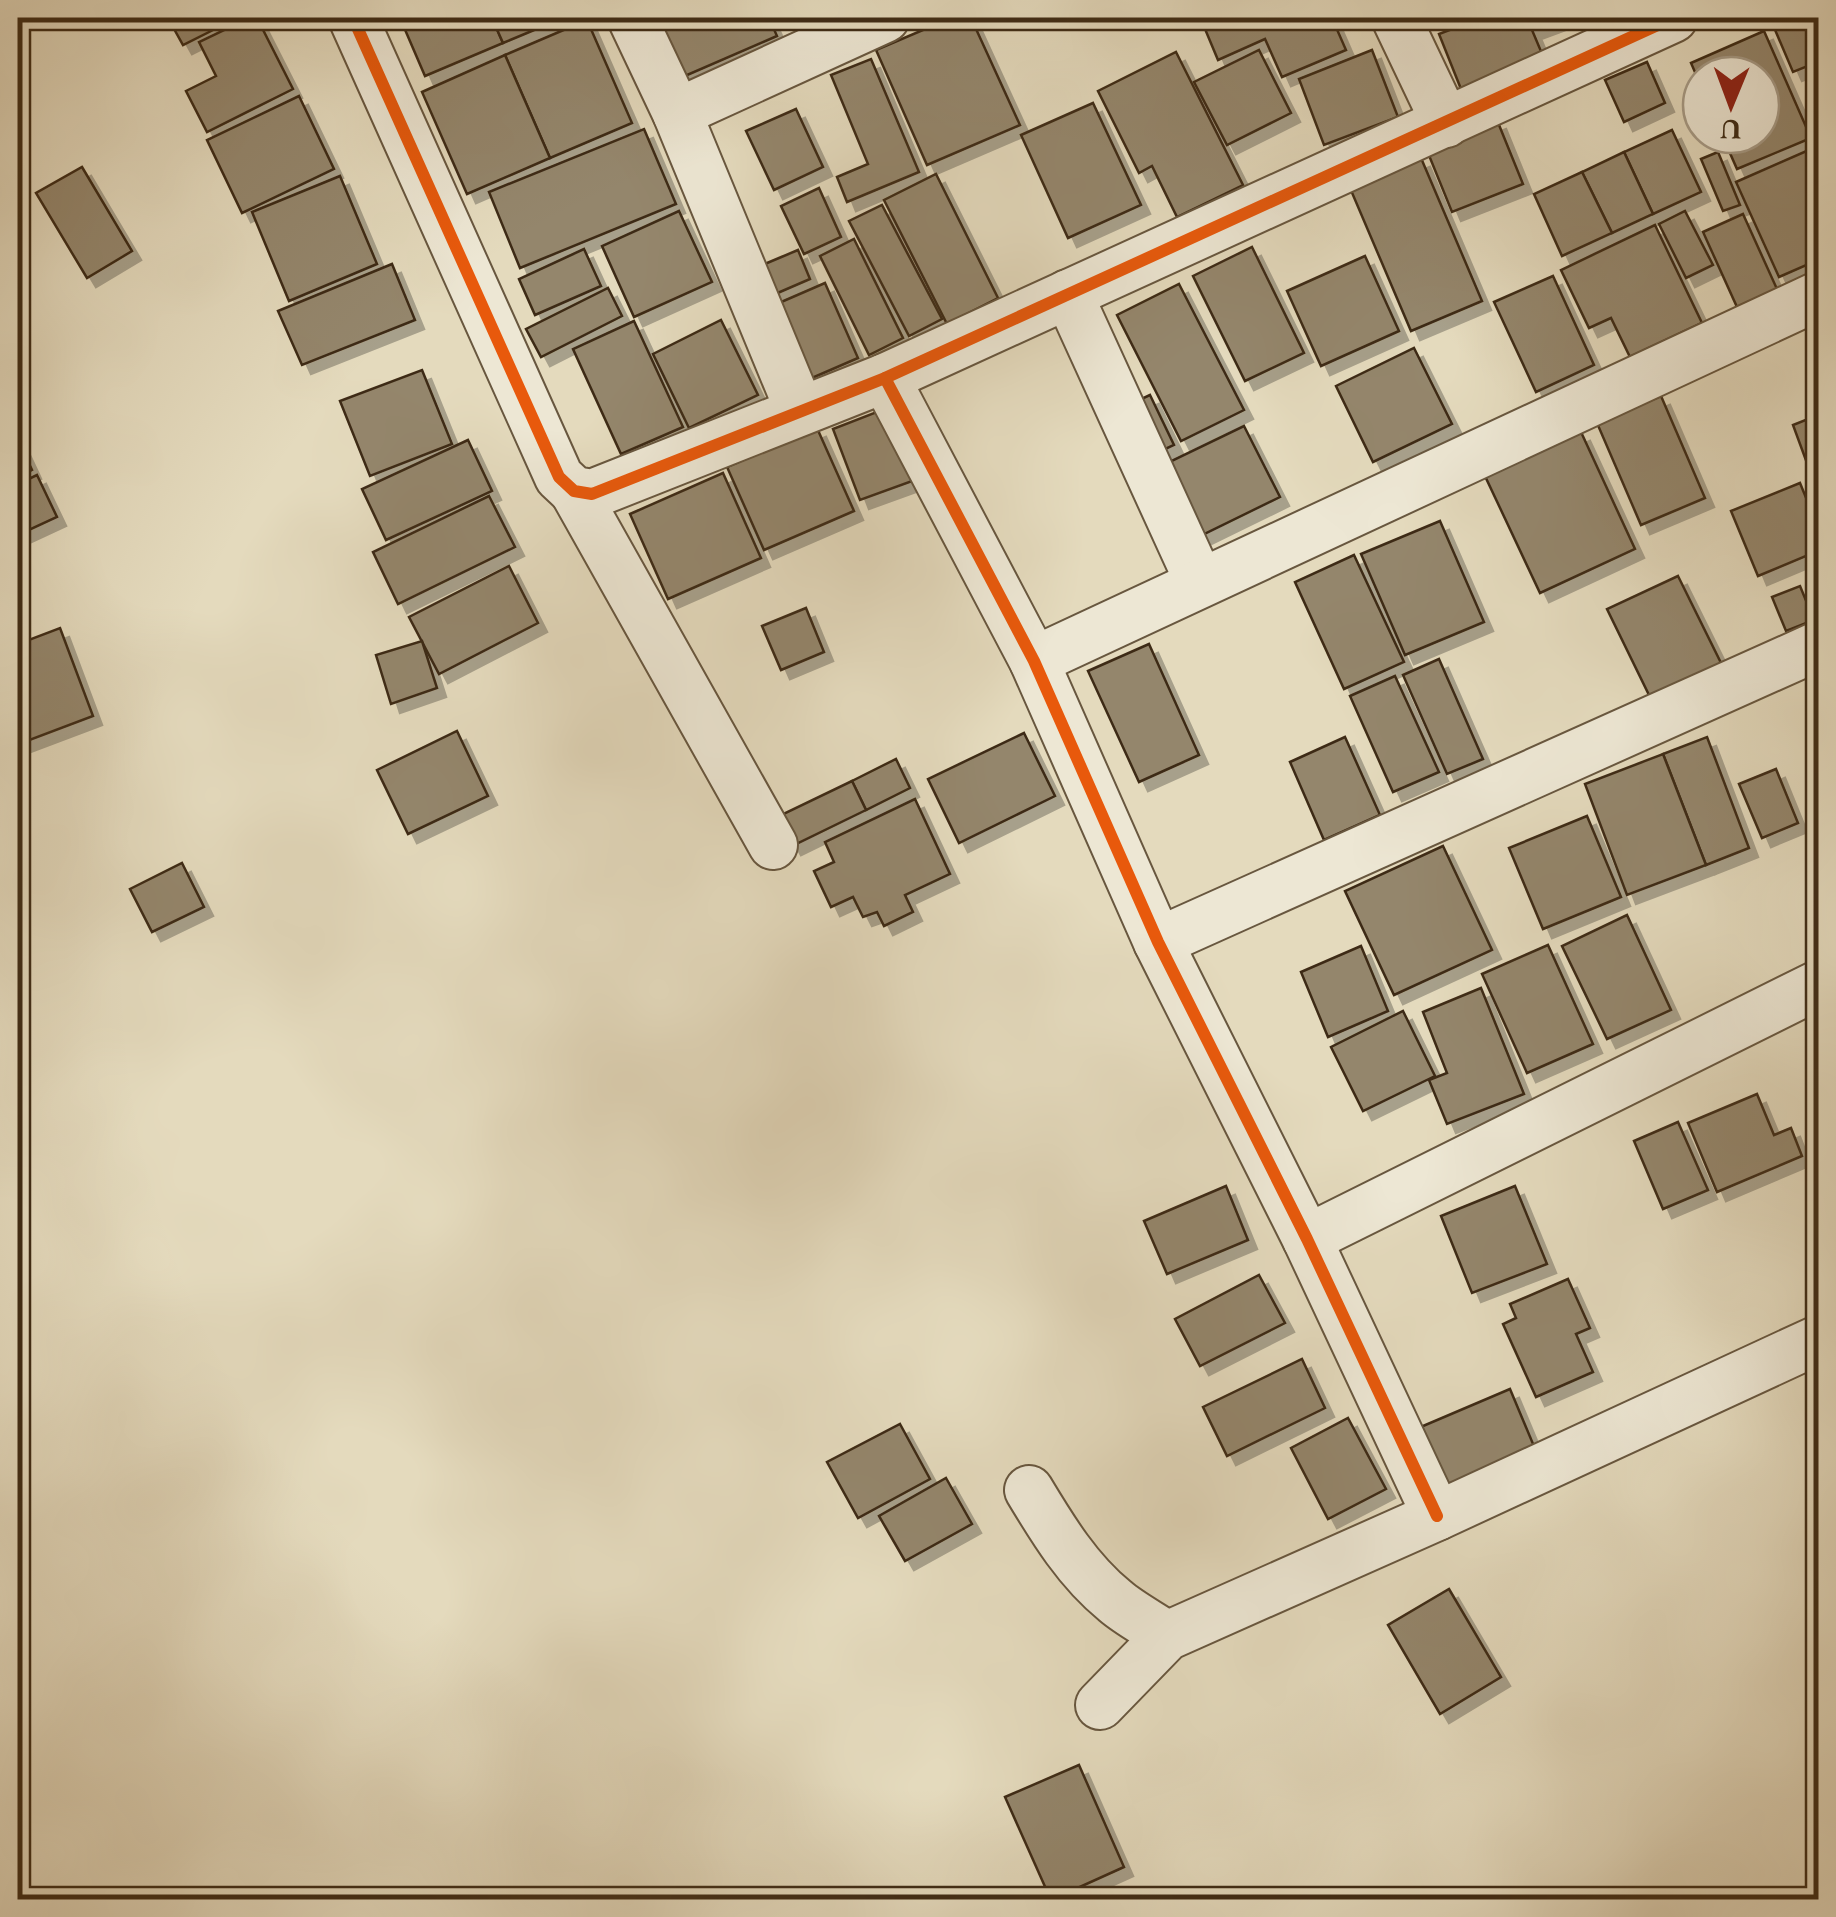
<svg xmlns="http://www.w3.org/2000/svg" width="1836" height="1917" viewBox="0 0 1836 1917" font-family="'EB Garamond',serif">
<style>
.building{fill:#94866c;stroke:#3e2b15;stroke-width:2.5;filter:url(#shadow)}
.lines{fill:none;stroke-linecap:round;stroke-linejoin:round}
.minor-casing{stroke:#68573f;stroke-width:52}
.minor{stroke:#ede7d4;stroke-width:48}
.cycleway-casing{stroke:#ede7d4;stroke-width:19}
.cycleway{stroke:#e8590c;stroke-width:12}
</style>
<defs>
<filter id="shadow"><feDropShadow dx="9" dy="9" stdDeviation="0" flood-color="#0004"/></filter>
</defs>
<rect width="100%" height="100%" fill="#e4dabd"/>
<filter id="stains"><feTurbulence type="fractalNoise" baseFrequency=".002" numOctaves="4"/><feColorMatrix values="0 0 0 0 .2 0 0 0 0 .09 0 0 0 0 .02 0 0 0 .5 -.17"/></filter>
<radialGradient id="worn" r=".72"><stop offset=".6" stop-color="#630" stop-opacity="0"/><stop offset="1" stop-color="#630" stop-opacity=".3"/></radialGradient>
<g class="building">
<path d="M168,18H237L183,45Z"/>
<path d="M249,18H257L293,89L207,132L186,91L216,76L199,42Z"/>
<path d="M400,18H492L503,43L425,76Z"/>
<path d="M492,18H563L503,43Z"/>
<path d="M642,18H769L777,36L671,82Z"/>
<path d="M951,18H971L1020,125L927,165L876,50Z"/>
<path d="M1232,18H1332L1346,50L1282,77L1265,39L1218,60L1205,29Z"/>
<path d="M1481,18H1558L1559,20L1532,30L1543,56L1461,89L1439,34Z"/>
<path d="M1770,18H1818V62L1793,72Z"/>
<path d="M587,20L632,123L550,158L505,55Z"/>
<path d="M1764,31L1811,138L1737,169L1722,135H1761V75H1701V86L1691,63Z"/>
<path d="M1259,50L1291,113L1227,145L1194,82Z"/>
<path d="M1372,50L1398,117L1324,145L1299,79Z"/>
<path d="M1176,52L1243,185L1177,217L1152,166L1139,173L1098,91Z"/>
<path d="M505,55L550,158L467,194L422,92Z"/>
<path d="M871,59L919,172L847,202L837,177L868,164L831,75Z"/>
<path d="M1647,62L1665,103L1624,122L1605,80Z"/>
<path d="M299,96L334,169L242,213L207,140Z"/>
<path d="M1093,103L1141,205L1068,238L1021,135Z"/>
<path d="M796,109L823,167L774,190L746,131Z"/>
<path d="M1497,120L1523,184L1452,212L1426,148Z"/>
<path d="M644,129L676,204L520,268L489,192Z"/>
<path d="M1672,130L1701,192L1653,214L1624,152Z"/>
<path d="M1818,146V260L1779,277L1736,182Z"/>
<path d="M1624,152L1653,214L1612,233L1582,172Z"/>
<path d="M1718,152L1740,205L1723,211L1701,159Z"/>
<path d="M1421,158L1482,301L1411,331L1350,188Z"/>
<path d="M82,167L132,251L87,278L36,193Z"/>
<path d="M1582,172L1612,233L1562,256L1534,194Z"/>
<path d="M936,174L998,298L947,324L884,200Z"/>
<path d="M340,176L377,264L289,301L252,212Z"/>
<path d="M819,188L841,237L804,254L781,206Z"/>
<path d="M882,205L942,319L909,336L849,221Z"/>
<path d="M679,211L712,282L634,317L602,246Z"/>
<path d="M1685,211L1713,265L1686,278L1659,224Z"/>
<path d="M1743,214L1777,289L1737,307L1703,232Z"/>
<path d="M1655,225L1702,323L1630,357L1611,318L1589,328L1561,270Z"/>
<path d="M854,239L903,338L869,355L820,256Z"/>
<path d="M1252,247L1304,353L1245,381L1193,276Z"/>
<path d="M584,249L601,286L535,315L519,279Z"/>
<path d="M798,250L810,279L773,295L760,266Z"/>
<path d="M1365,256L1399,331L1321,366L1287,291Z"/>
<path d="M392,264L415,320L302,365L278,311Z"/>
<path d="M1553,276L1594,365L1536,392L1494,302Z"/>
<path d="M825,283L858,358L805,381L772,306Z"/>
<path d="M1179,284L1244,410L1181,441L1117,315Z"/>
<path d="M608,288L622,316L541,357L526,329Z"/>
<path d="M721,320L758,395L689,428L653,354Z"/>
<path d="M634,321L683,427L621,454L573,349Z"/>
<path d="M1414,348L1452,424L1373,462L1336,386Z"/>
<path d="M422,370L452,444L370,476L340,401Z"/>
<path d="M1150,395L1174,445L1148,457L1124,407Z"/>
<path d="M1661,396L1705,498L1641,525L1597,423Z"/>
<path d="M887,408L915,480L860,500L833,429Z"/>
<path d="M1818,415V493L1793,425Z"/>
<path d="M1244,426L1280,497L1196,538L1161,466Z"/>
<path d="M817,428L854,511L764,550L727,467Z"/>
<path d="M1581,432L1635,549L1540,593L1485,476Z"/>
<path d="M18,440L32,470L18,477Z"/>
<path d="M468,440L492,491L386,540L362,489Z"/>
<path d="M723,473L761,558L668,599L630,514Z"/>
<path d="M37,475L57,517L18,535V484Z"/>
<path d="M1800,483L1818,527V551L1758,576L1731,511Z"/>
<path d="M489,496L515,547L398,604L373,552Z"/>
<path d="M1440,521L1484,622L1405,655L1361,554Z"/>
<path d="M1354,555L1404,662L1344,689L1295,582Z"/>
<path d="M509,566L538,623L439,674L409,617Z"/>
<path d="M1678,576L1721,663L1650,697L1607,609Z"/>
<path d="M1800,586L1814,620L1786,631L1772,597Z"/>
<path d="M806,608L824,652L781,670L762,626Z"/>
<path d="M60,628L93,716L19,744L18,644Z"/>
<path d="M422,641L437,688L391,704L376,655Z"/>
<path d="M1149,644L1199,755L1139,782L1088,671Z"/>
<path d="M1439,659L1483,759L1447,774L1403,675Z"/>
<path d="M1395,676L1439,772L1393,792L1350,696Z"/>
<path d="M457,731L488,796L408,834L377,770Z"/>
<path d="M1024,733L1055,796L959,843L928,779Z"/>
<path d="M1345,737L1380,815L1324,840L1290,762Z"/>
<path d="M1707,737L1749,848L1706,865L1663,754Z"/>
<path d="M1663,754L1706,865L1627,895L1585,784Z"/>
<path d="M896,759L910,788L866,810L852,781Z"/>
<path d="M1776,769L1798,823L1762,838L1739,784Z"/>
<path d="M852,781L866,810L792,846L777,817Z"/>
<path d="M915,799L950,874L905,895L913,912L884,926L877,912L863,917L853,897L831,907L814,871L834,862L825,842Z"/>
<path d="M1587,816L1621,897L1543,929L1509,848Z"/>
<path d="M1443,846L1492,950L1394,995L1345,891Z"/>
<path d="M182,863L204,907L152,932L130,889Z"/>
<path d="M1627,915L1671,1010L1607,1039L1562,946Z"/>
<path d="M1548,945L1593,1044L1527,1073L1482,974Z"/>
<path d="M1361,946L1388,1011L1328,1037L1301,972Z"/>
<path d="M1481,988L1524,1094L1447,1124L1429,1080L1447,1073L1423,1012Z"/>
<path d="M1403,1011L1435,1076L1363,1111L1331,1047Z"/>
<path d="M1757,1094L1774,1135L1791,1128L1802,1156L1717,1192L1688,1123Z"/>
<path d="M1678,1122L1708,1190L1663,1209L1634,1141Z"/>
<path d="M1226,1186L1248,1240L1167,1274L1144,1221Z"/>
<path d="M1515,1186L1547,1264L1472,1293L1441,1216Z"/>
<path d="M1259,1275L1285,1323L1200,1366L1175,1319Z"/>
<path d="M1568,1279L1590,1328L1576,1334L1593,1372L1536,1397L1503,1324L1516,1318L1510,1304Z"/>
<path d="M1302,1359L1325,1408L1227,1456L1203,1407Z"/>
<path d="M1510,1389L1536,1451L1442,1490L1416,1429Z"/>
<path d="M1348,1418L1386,1489L1328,1519L1291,1448Z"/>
<path d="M900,1424L930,1479L858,1518L827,1462Z"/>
<path d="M946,1478L972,1524L905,1561L879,1516Z"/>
<path d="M1449,1589L1501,1677L1440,1714L1388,1625Z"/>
<path d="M1079,1765L1124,1867L1051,1900L1005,1797Z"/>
</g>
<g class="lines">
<g class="minor-casing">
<g id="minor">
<path d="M353,18L559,477L574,491L592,494L885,378L1673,18"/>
<path d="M632,18L677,113L800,411"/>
<path d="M1396,18L1446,123"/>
<path d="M677,113L885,18"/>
<path d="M1068,294L1200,583"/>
<path d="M885,378L1034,661L1158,942L1307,1239L1437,1516"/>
<path d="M574,491L773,845"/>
<path d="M1034,661L1818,296"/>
<path d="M1158,942L1818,646"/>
<path d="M1307,1239L1818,985"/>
<path d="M1029,1490C1053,1530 1078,1571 1115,1601C1130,1614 1150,1624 1167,1636"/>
<path d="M1100,1705L1167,1636L1437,1516L1818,1340"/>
</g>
</g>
<use href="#minor" class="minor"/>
<g class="cycleway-casing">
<g id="cycleway">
<path d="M353,18L559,477L574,491L592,494L885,378L1673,18"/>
<path d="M885,378L1034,661L1158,942L1307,1239L1437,1516"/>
</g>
</g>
<use href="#cycleway" class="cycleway"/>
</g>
<rect width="1836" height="1917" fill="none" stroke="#e4dabd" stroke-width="60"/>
<rect x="20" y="20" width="1796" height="1877" fill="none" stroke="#3e2b15" stroke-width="5"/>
<rect x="30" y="30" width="1776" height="1857" fill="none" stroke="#3e2b15" stroke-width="2.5"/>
<g transform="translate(1731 105) rotate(181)"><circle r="48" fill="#ede7d4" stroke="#a79c88" stroke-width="2.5"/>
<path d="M0-8L18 38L0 25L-18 38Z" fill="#8f2418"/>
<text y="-15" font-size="28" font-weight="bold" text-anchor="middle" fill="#3e2b15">U</text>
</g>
<rect width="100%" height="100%" filter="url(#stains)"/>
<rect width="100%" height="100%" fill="url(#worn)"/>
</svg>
